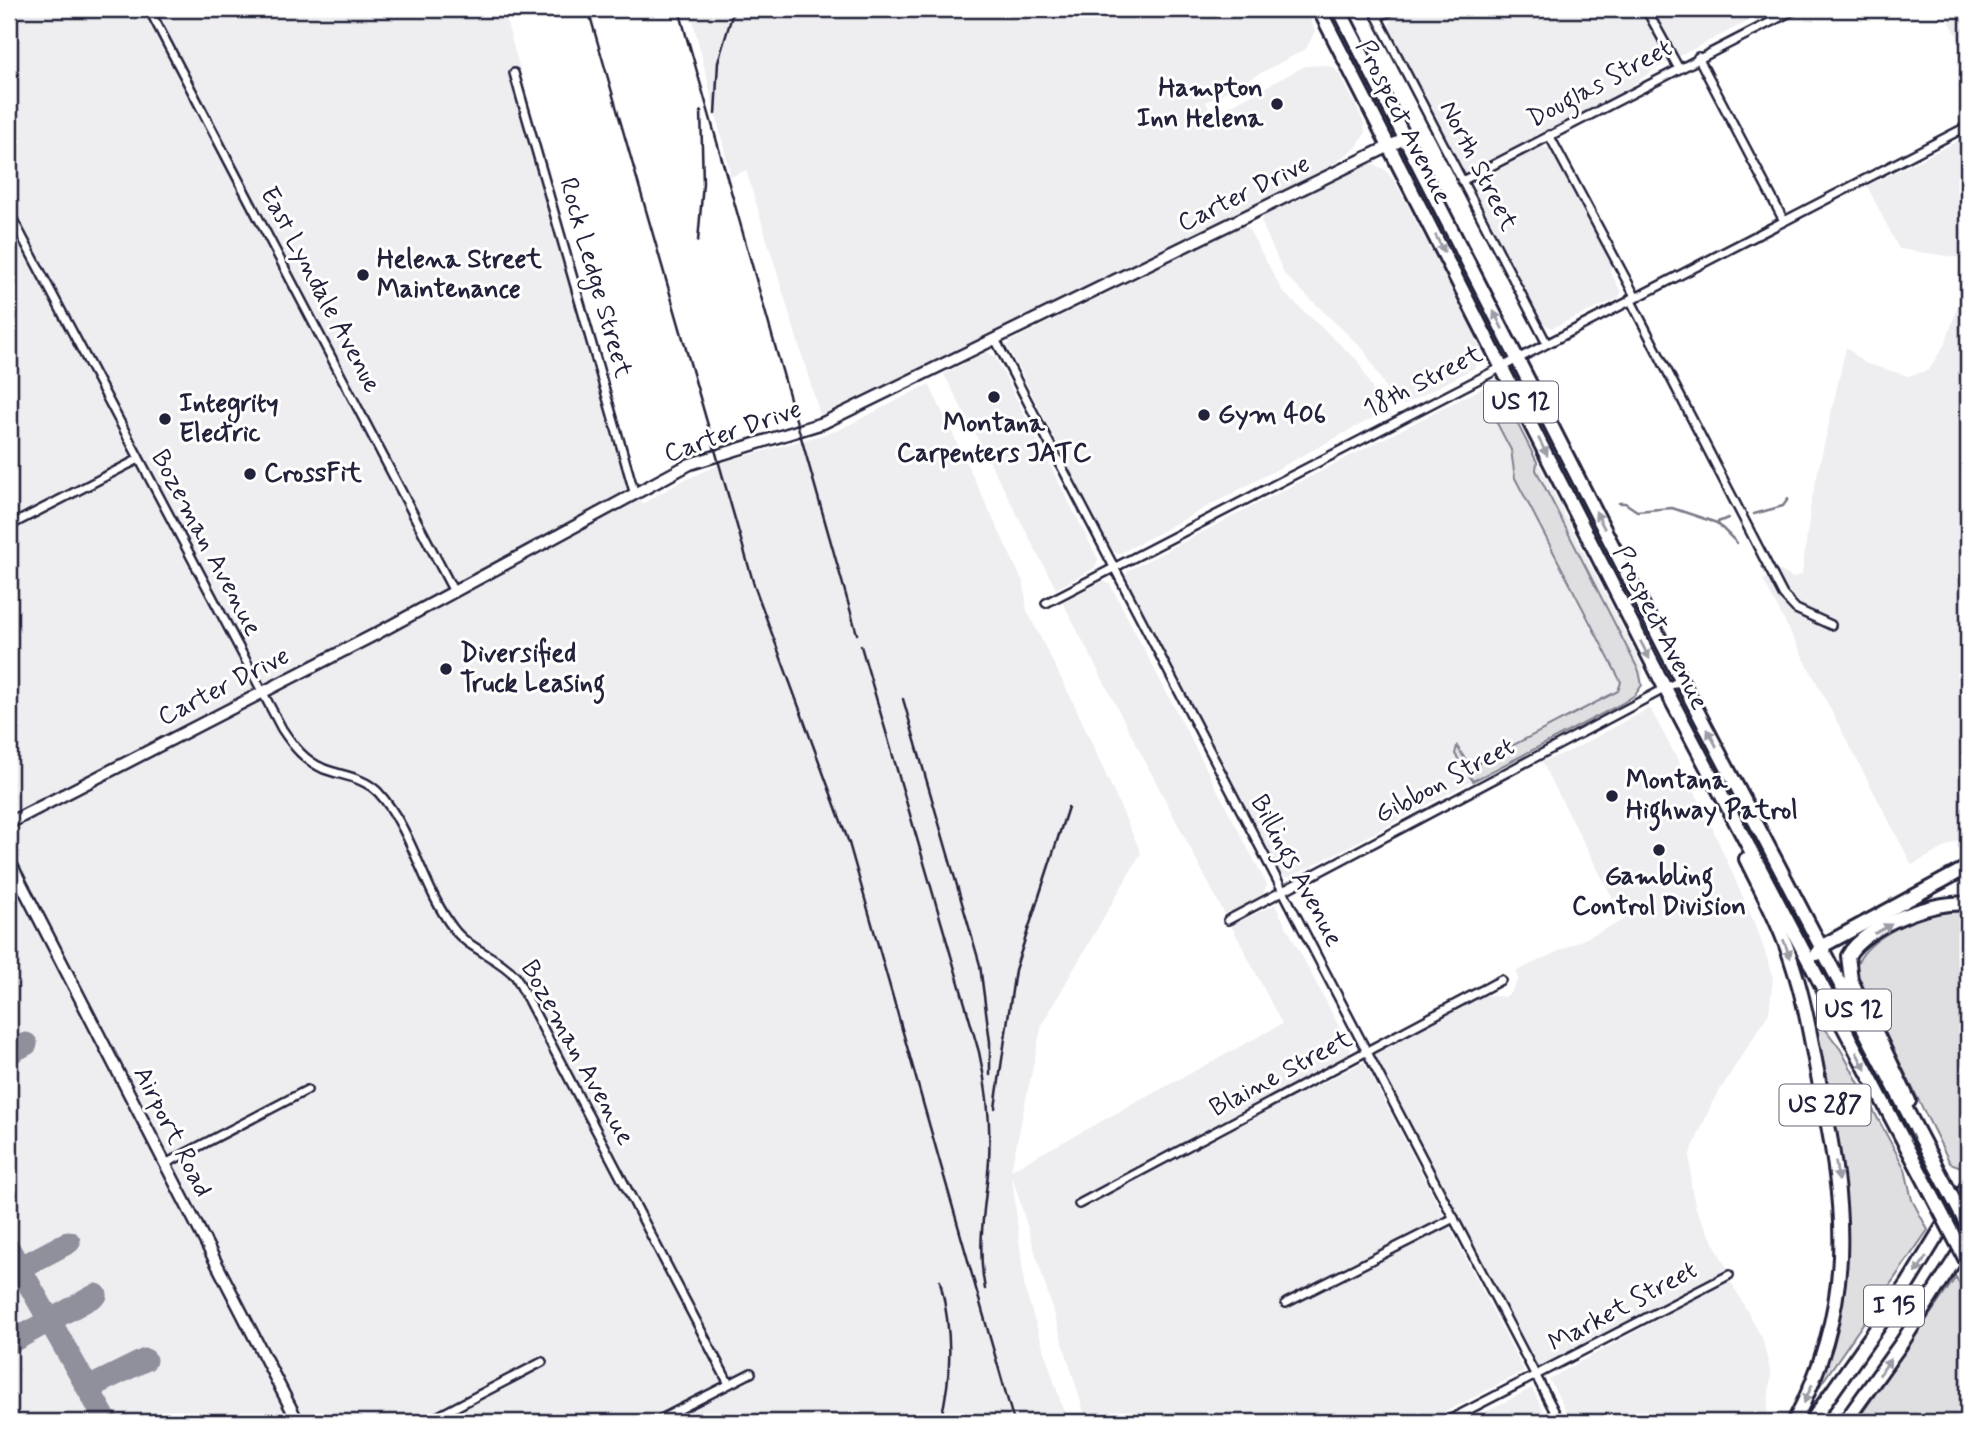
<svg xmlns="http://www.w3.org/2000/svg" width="1977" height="1431" viewBox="0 0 1977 1431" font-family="Mynerve,sans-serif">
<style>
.built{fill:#eeeef1}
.green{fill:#dfdfe2;stroke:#80808e;stroke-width:2}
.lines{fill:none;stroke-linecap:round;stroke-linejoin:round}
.stream{stroke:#7a7a88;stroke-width:2.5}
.taxiway{stroke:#90909d;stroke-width:23}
.street-casing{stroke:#22223b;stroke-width:12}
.secondary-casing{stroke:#22223b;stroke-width:15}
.highway-casing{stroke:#22223b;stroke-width:18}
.street{stroke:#fff;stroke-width:7}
.secondary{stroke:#fff;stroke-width:10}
.highway{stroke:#fff;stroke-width:12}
.rail{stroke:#22223b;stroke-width:2.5}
.highway-bridge-casing{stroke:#22223b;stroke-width:18;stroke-linecap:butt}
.highway-bridge{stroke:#fff;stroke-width:12}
.oneway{fill:#9c9ca7}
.poi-dot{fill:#22223b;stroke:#fff;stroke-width:2.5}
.labels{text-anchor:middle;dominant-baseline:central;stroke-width:6;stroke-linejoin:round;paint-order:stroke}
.shield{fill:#fff;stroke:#646476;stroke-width:2}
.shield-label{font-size:24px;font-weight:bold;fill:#22223b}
.street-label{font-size:26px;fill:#22223b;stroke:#fff}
.poi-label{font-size:26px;font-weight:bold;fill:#22223b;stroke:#fff;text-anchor:start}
</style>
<rect width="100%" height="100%" fill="#fff"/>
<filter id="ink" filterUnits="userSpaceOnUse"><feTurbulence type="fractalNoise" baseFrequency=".0143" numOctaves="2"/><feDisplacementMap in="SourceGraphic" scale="14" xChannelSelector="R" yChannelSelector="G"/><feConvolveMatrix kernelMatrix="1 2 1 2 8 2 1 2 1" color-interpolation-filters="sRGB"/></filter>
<g filter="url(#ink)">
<g class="built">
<path d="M9,9H503L642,504L682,481L728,461L839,430L929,384L1024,584L1027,611L1076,708L1141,853L1042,1024L1011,1170L1282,1024L1231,925L1275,905L1351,1049L1348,1057L1310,1077L1314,1087L1364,1062L1524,1371L1426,1422H1087L1012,1176L1025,1290L1067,1422H9V851L215,1242L9,848Z"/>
<path d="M690,9H1306L1315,31L1306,49L1206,102L1213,115L1305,66L1323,65L1333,67L1340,75L1364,122L1365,133L1357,147L1334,164L1134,265L820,415L746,170L731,177Z"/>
<path d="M1414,9H1772L1658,67L1627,89L1463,174L1389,28L1391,20Z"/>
<path d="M1943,9H1968V57Z"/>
<path d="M1968,136V259L1899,249L1867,186Z"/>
<path d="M1541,146L1555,151L1614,263L1610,271L1621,292L1619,298L1552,328L1544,324L1519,280L1473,190L1476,183Z"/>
<path d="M1373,164L1384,169L1394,180L1482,347L1476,367L1404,405L1394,402L1364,350L1284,274L1261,221L1265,214L1362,165Z"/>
<path d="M1241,227L1248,228L1283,292L1358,361L1384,412L1119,554L1112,551L1007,345L1011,341Z"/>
<path d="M1968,274V835L1912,865L1763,580L1780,571L1793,578L1802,574L1811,503L1846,347L1864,363L1908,376L1929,370L1946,342Z"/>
<path d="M987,352L995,357L1098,559L1095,568L1056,589L944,374Z"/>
<path d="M1486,386L1503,394L1643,668L1642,683L1630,697L1291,877H1285L1279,874L1125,577L1129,570Z"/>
<path d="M1103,581L1110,584L1267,885L1263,894L1225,915L1063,603Z"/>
<path d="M1650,708L1705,811L1759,934L1773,977L1769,1013L1713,1101L1690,1154L1691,1187L1696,1209L1729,1272L1539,1370L1373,1054L1483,995L1505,997L1511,992L1518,980L1517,971L1624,920L1542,762L1572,750Z"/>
<path d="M1730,1280L1762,1338L1771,1374L1767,1415L1761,1422H1572L1549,1379Z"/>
<path d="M1532,1388L1549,1422H1466Z"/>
</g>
<g class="green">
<path d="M1497,393L1503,395L1537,462L1536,470L1639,671L1642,685L1635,695L1621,704L1473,781L1455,754L1457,746L1468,764L1475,765L1618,691L1621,682L1515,478L1511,450L1486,402Z"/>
<path d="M1949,908L1968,911V1160L1964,1168L1950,1163L1859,981L1856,967C1865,937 1921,915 1949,908Z"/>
<path d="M1811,1018H1817L1841,1050L1905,1169L1912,1200L1928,1230L1812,1397C1872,1260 1842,1156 1811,1018Z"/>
<path d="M1956,1277L1968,1302V1422H1856Z"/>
</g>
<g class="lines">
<g class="stream">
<path d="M1619,503H1625L1637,511L1672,508L1717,523L1737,543"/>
<path d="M1754,514L1783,506L1788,499"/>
<path d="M1718,522L1728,518"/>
</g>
<g class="taxiway">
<path d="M9,1053L26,1044"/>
<path d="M9,1249L107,1422"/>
<path d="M20,1268L69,1242"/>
<path d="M9,1343L96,1295"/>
<path d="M88,1388L145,1360"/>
</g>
<g class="street-casing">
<g id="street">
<path d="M149,9L453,590"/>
<path d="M1373,9L1546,342"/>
<path d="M1646,9L1678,67"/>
<path d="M1377,17L1395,9"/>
<path d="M1698,57L1783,219"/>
<path d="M514,73L635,495"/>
<path d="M1549,135L1635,296"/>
<path d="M1462,181L1796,9"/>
<path d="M9,212L282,729C294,747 304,760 324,769C343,776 363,777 378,792C413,830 422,887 453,928C469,950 498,956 516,977L729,1384"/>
<path d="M1630,299L1783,595L1796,609L1831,625"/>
<path d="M995,339L1560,1422"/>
<path d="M9,526L137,460"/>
<path d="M1046,603L1968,126"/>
<path d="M1228,920L1681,680"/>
<path d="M165,1164L307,1090"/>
<path d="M1079,1204L1501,980"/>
<path d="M1286,1303L1454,1218"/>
<path d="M427,1422L542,1362"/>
<path d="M655,1422L751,1373"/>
<path d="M1445,1422L1729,1275"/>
</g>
</g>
<g class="secondary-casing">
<g id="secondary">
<path d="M9,823L374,635L690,464L823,423L1406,138"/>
<path d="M9,860L298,1422"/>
</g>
</g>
<g class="highway-casing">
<g id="highway">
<path d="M1319,9L1665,688L1930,1191"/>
<path d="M1339,9L1681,680L1940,1174"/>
<path d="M1746,859C1763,894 1782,929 1793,966C1806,1005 1812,1046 1820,1086C1847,1210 1855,1305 1794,1422"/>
<path d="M1817,954L1826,944L1968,867"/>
<path d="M1909,1101L1851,980L1848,956C1864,926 1936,899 1968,904"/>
<path d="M1811,1422L1907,1285L1968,1185"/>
<path d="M1845,1422L1903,1341L1968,1239"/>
</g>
</g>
<use href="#street" class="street"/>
<use href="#secondary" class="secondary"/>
<use href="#highway" class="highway"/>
<g class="rail">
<path d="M588,9L754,585L849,843L1014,1422"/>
<path d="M679,9L690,50"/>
<path d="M688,40L857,634"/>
<path d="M715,114L718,62L734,9"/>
<path d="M698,241L703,183L701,111"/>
<path d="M861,646L979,1052C987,1088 991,1123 989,1160C986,1206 976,1242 985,1289"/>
<path d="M903,699L980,965L990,1042V1075"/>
<path d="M995,1108L1015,970L1068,807"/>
<path d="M940,1422C953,1372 952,1331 940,1281"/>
</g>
<g class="highway-bridge-casing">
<g id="highway-bridge">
<path d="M1940,1174L1968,1227"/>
<path d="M1930,1191L1968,1264"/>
</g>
</g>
<use href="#highway-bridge" class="highway-bridge"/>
</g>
<defs><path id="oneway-solid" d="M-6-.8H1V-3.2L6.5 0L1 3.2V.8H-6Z" transform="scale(1.75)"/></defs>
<g class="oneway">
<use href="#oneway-solid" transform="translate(1440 244) rotate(63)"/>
<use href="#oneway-solid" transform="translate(1498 320) rotate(-117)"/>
<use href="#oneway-solid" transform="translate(1543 447) rotate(63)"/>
<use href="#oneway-solid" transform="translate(1600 520) rotate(-117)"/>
<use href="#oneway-solid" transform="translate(1645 650) rotate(63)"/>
<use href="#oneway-solid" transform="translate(1712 738) rotate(-118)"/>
<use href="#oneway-solid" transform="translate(1883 929) rotate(-29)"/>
<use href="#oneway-solid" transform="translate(1787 949) rotate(69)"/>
<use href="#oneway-solid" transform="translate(1861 1061) rotate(62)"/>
<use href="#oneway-solid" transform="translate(1837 1171) rotate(81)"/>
<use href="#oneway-solid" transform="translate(1921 1265) rotate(122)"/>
<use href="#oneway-solid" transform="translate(1885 1367) rotate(-55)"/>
<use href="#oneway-solid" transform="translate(1808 1394) rotate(114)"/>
</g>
</g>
<g class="poi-dot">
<circle cx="1277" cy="104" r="7"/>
<circle cx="363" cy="275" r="7"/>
<circle cx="994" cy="397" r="7"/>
<circle cx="1204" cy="415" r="7"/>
<circle cx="165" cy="419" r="7"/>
<circle cx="250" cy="474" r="7"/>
<circle cx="446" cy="669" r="7"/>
<circle cx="1612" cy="796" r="7"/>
<circle cx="1659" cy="850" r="7"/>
</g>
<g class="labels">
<g class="shield">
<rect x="1484" y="381.5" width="74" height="41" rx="5"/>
<rect x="1817" y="989.5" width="74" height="41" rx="5"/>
<rect x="1779.5" y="1084.5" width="91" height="41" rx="5"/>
<rect x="1864" y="1285.5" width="60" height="41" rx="5"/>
</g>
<g class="shield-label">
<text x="1521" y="402">US 12</text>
<text x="1854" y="1010">US 12</text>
<text x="1825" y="1105">US 287</text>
<text x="1894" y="1306">I 15</text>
</g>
<g class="street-label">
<text transform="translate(1600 84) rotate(-28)">Douglas Street</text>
<text transform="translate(1403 122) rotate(63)">Prospect Avenue</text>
<text transform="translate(1478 166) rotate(63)">North Street</text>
<text transform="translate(1244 194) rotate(-26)">Carter Drive</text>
<text transform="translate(595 278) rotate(74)">Rock Ledge Street</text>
<text transform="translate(320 290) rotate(62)">East Lyndale Avenue</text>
<text transform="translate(1423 382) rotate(-27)">18th Street</text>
<text transform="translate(733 432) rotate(-19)">Carter Drive</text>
<text transform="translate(206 543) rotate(62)">Bozeman Avenue</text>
<text transform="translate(1660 628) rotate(63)">Prospect Avenue</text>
<text transform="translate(224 687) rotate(-27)">Carter Drive</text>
<text transform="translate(1445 781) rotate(-28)">Gibbon Street</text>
<text transform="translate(1296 871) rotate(62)">Billings Avenue</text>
<text transform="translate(577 1053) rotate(61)">Bozeman Avenue</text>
<text transform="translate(1281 1074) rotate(-28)">Blaine Street</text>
<text transform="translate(172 1132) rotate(63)">Airport Road</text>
<text transform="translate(1623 1307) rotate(-28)">Market Street</text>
</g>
<g class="poi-label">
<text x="1263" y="89" text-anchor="end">Hampton<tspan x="1263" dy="30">Inn Helena</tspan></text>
<text x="377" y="260">Helena Street<tspan x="377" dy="30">Maintenance</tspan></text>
<text x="179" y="404">Integrity<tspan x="179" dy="30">Electric</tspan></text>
<text x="1218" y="415">Gym 406</text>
<text x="994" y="424" text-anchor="middle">Montana<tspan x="994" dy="30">Carpenters JATC</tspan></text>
<text x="264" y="474">CrossFit</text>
<text x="460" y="654">Diversified<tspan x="460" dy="30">Truck Leasing</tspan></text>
<text x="1626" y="781">Montana<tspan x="1626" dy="30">Highway Patrol</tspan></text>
<text x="1659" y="877" text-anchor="middle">Gambling<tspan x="1659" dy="30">Control Division</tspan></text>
</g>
</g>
<rect width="1977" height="1431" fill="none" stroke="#fff" stroke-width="35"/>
<rect x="18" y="18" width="1942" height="1396" fill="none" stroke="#22223b" stroke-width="2.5" filter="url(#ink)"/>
</svg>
